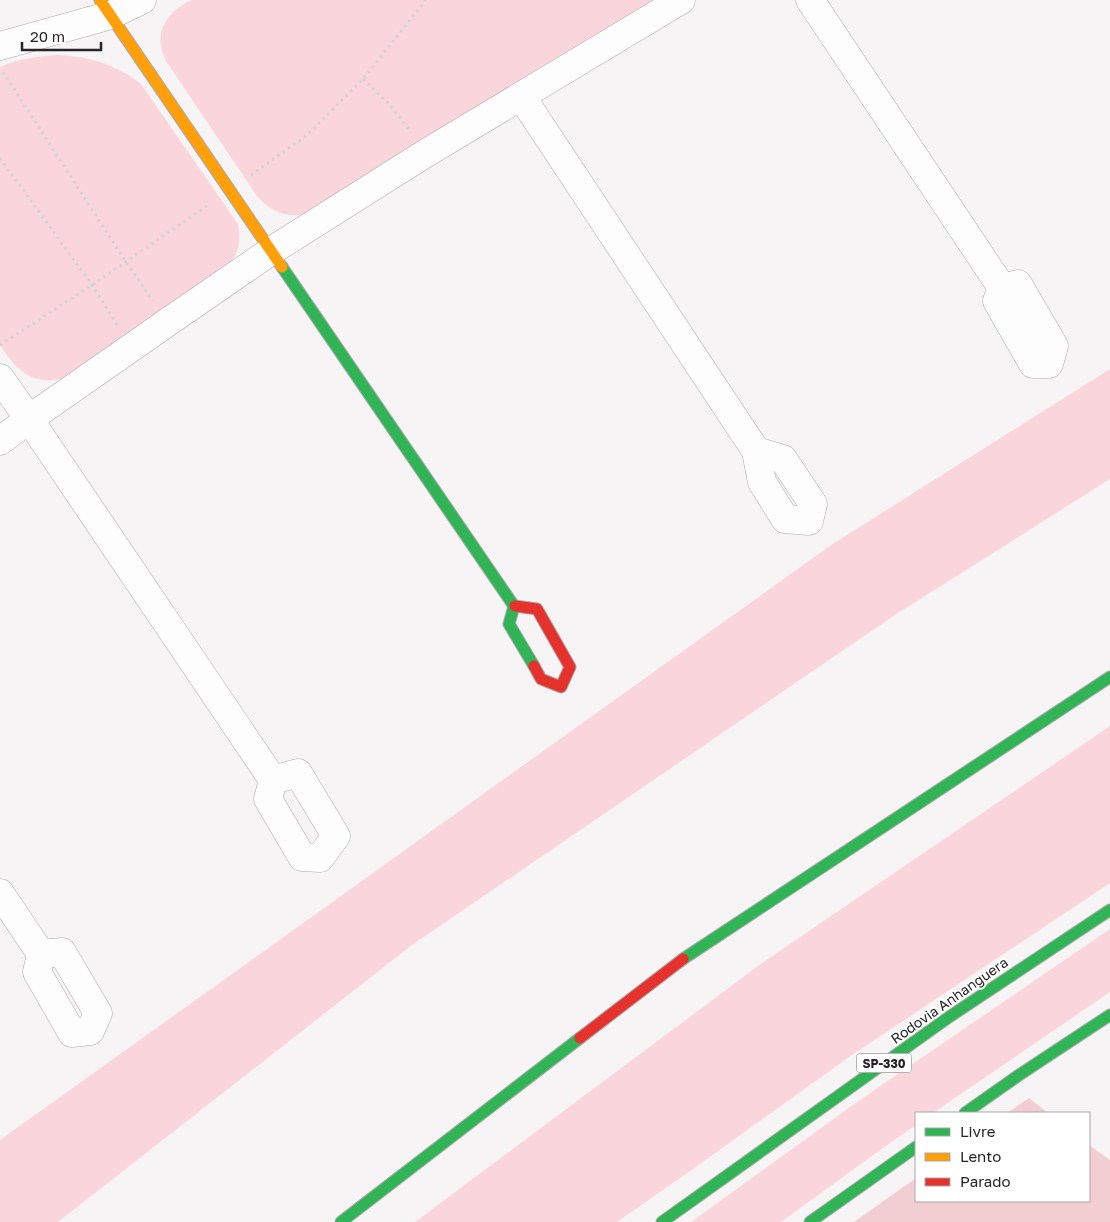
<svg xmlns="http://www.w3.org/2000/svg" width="1110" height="1222" viewBox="0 0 1110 1222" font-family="'Golos Text',sans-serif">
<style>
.green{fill:#fad6dc}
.forest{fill:#f2ced3}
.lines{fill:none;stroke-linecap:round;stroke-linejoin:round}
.street-casing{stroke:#aba9ab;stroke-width:29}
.fast-casing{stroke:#aba9ab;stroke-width:13}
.slow-casing{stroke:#aba9ab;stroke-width:13}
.jam-casing{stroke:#aba9ab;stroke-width:13}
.path{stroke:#d4d3d4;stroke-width:3;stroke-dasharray:2.5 4;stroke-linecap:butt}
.street{stroke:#fefdfe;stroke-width:28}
.fast{stroke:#30b455;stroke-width:11}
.slow{stroke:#ff9f0a;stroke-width:11}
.jam{stroke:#e5322d;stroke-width:11}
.labels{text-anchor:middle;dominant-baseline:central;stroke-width:4;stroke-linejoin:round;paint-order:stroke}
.shield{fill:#fff;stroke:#666566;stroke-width:1}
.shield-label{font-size:12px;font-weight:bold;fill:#252325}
.street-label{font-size:14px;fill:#252325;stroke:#fff}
</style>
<rect width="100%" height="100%" fill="#f7f4f6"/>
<g class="green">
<path d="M192,0H656L303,215C284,217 270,211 257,196L166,61C152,34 166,11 192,0Z"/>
<path d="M57,55C79,56 101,60 121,71C128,74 134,79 141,84L238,224C241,240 239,253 228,266L68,377C34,387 18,373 0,345V67C18,59 37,56 57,55Z"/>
<path d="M1110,369V479L895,615L412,945L58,1222H0V1140L831,545Z"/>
<path d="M1110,726V883L852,1055L693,1169L617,1222H415L762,963Z"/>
<path d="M1110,929V992L933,1113H916V1125L883,1148L781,1222H691L857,1102Z"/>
</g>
<g class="forest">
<path d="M1029,1098L1048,1113H1007Z"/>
<path d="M1089,1145L1110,1160V1222H854L916,1178V1201H1089Z"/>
</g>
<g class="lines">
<g class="street-casing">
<g id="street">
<path d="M810,0L1002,288"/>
<path d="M0,46L111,15L142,0"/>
<path d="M521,96L756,451"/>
<path d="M1018,284L1054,346L1049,364H1033L997,301L1002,288Z"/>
<path d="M0,378L29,419L273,780L268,799L302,857L320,858L336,836L298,773L273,780"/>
<path d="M0,441L29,419L168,322L271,251L423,155L681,0"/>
<path d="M756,451L783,459L813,504L809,521L785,519L762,482Z"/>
<path d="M0,893L41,954L37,972L72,1033L90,1031L98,1013L62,952L41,954"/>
</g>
</g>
<g class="fast-casing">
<g id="fast">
<path d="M282,267L514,606H515"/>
<path d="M514,606L509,624L534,666"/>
<path d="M683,959L1110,677"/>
<path d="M965,1113L1019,1075L1110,1015"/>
<path d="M341,1222L580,1038"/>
<path d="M662,1222L949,1017L1110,910"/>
<path d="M810,1222L916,1147"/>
</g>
</g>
<g class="slow-casing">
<path id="slow" d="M100,0L282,267"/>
</g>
<g class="jam-casing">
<g id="jam">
<path d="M515,606L537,609L570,667L561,687L541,679L534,666"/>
<path d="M580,1038L683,959"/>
</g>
</g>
<g class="path">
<path d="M3,72L126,262L153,301"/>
<path d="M363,79L388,103L411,132"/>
<path d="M0,158L92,285L118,326"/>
<path d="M251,175L306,136L363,79L426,0"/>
<path d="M0,345L92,285L207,206"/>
</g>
<use href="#street" class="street"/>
<use href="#fast" class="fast"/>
<use href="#slow" class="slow"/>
<use href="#jam" class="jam"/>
</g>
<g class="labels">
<rect class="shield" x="856.5" y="1053.5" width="55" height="19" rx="4"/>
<g class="shield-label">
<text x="884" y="1063">SP-330</text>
</g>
<g class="street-label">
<text transform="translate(949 1000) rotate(-35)">Rodovia Anhanguera</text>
</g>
</g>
<rect x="915" y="1112" width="175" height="90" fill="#ffffff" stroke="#a8a7a8"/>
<rect x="925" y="1128" width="25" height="8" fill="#30b455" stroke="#a8a7a8"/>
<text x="960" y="1137" font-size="15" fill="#252325">Livre</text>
<rect x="925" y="1153" width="25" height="8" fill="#ff9f0a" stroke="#a8a7a8"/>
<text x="960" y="1162" font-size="15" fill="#252325">Lento</text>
<rect x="925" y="1178" width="25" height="8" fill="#e5322d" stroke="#a8a7a8"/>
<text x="960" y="1187" font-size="15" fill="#252325">Parado</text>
<path d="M22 42v8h79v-8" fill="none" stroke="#252325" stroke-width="2.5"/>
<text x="30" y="42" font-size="15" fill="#252325" stroke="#ffffff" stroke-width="4" paint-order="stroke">20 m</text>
</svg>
